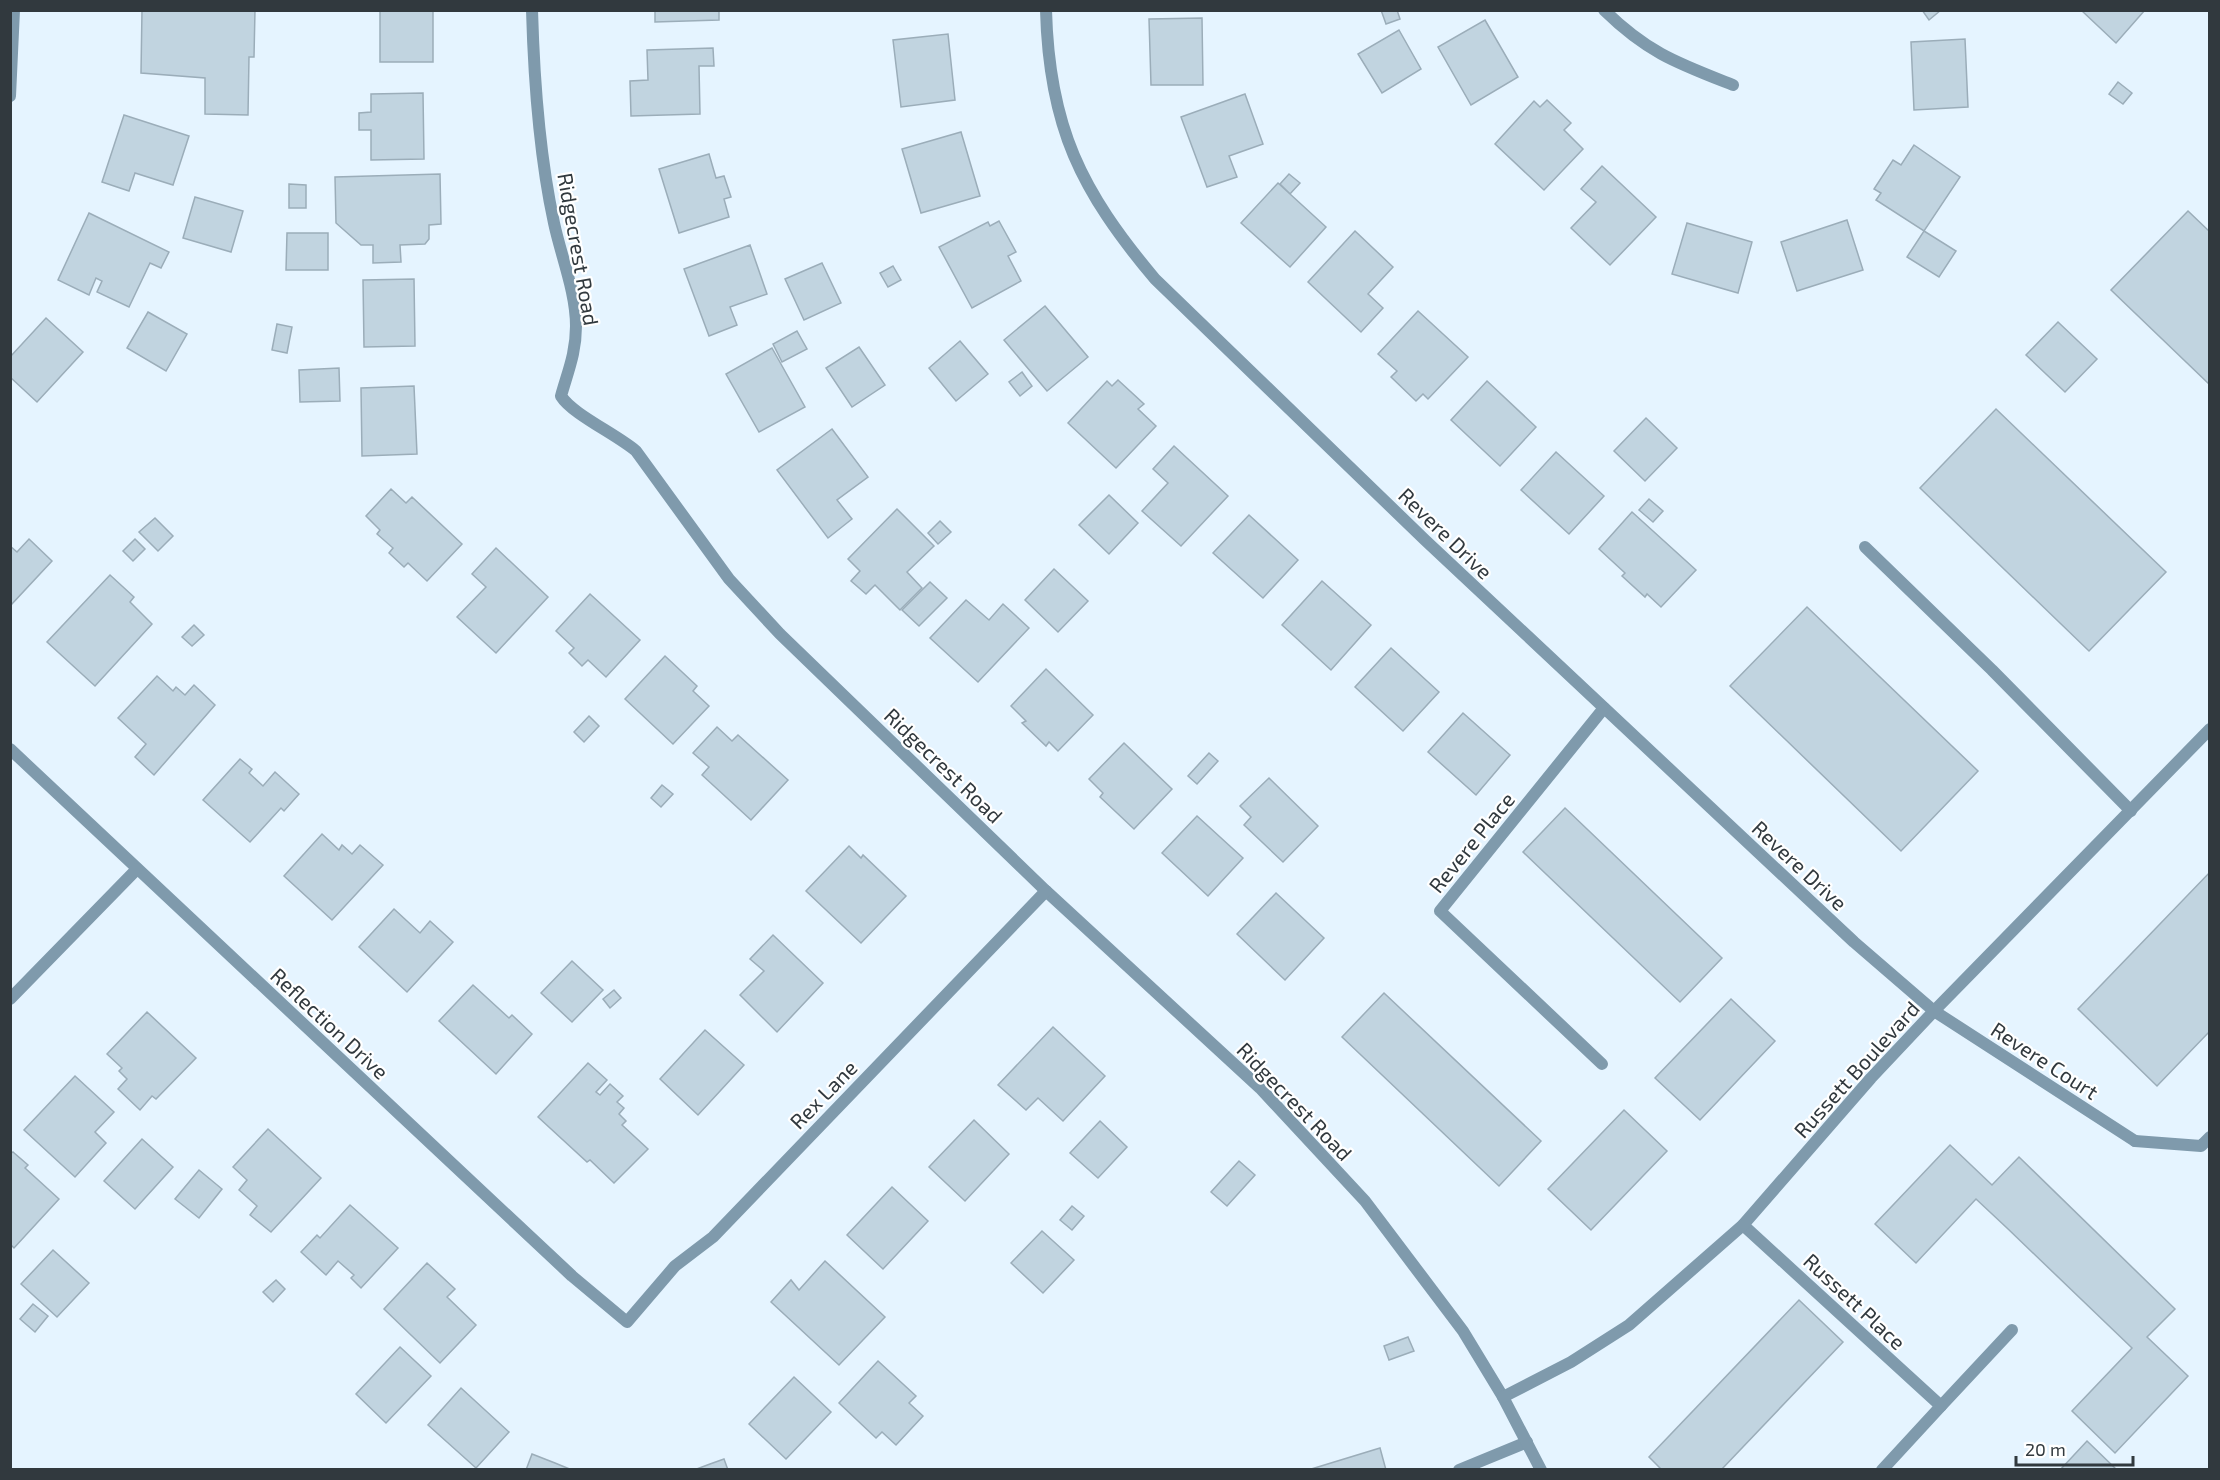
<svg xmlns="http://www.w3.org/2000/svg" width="2220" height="1480" viewBox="0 0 2220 1480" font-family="'Exo 2',sans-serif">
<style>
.building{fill:#c1d4e0;stroke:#9badb9;stroke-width:1.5}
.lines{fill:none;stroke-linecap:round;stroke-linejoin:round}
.service{stroke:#7f9aac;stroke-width:12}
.minor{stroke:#7f9aac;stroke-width:12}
.labels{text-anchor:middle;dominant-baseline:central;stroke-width:4.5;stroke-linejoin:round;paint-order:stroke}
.street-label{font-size:21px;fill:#31393e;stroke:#fff}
</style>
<rect width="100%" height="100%" fill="#e5f4ff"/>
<g class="building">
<path d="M142,10H255L254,57H249L248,115L205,114V78L141,73Z"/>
<rect x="380" y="10" width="53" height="52"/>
<path d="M655,10H719V20L655,22Z"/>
<path d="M1381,10H1397L1400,19L1386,24Z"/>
<path d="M1922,10H1941L1929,20Z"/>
<path d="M2081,10H2145L2116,43Z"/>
<path d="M1202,18L1203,85H1151L1149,19Z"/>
<path d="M1485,20L1518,77L1471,105L1438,47Z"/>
<path d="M1399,30L1421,69L1382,93L1358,54Z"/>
<path d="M948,34L955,100L901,107L893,40Z"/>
<path d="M1965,39L1968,107L1914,110L1911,42Z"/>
<path d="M713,48L714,66H699L700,114L631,116L630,81L648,80L647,50Z"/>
<path d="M2118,82L2132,93L2123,104L2109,94Z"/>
<path d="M423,93L424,159L371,160V130H359V113L371,112V94Z"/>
<path d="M1245,94L1263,144L1229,156L1237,177L1207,187L1181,117Z"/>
<path d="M1547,100L1571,123L1564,130L1583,149L1544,190L1495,144L1534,101L1540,107Z"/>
<path d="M124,115L189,136L173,185L135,173L129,191L102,182Z"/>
<path d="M961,132L980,196L921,213L902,149Z"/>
<path d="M1914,145L1960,177L1924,231L1876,200L1881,193L1874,189L1893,160L1901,165Z"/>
<path d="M709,154L716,178L724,176L731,197L724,199L729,217L679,233L659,169Z"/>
<path d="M1602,166L1656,217L1610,265L1571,228L1596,202L1581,189Z"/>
<path d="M440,174L441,224L429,225V239L425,244L400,245L401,262L373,263V245H361L336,223L335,177Z"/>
<path d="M1289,174L1300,183L1290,194L1280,184Z"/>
<path d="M1278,183L1326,227L1290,267L1241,223Z"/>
<path d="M289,184L306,185V208H289Z"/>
<path d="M195,197L243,211L231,252L183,238Z"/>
<path d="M2188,211L2210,232V385L2111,290Z"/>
<path d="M89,213L169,252L161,268L150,263L129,307L97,292L102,281L96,278L89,295L58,280Z"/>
<path d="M1847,220L1863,270L1797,291L1781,242Z"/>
<path d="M999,221L1016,252L1008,256L1021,281L972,308L939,247L988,222L990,226Z"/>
<path d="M1687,223L1752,242L1738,293L1672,274Z"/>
<path d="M1355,231L1393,267L1368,294L1383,308L1361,332L1308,282Z"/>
<path d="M1924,231L1956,251L1939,277L1907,257Z"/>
<path d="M287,233H328V270H286Z"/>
<path d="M750,245L767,294L730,307L737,325L709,336L684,269Z"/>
<path d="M822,263L841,303L804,320L785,279Z"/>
<path d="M893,266L901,280L888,287L880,273Z"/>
<path d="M414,279L415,346L364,347L363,280Z"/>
<path d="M1045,306L1088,357L1047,391L1004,340Z"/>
<path d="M1418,311L1468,357L1428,399L1423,394L1416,401L1391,377L1397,371L1378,354Z"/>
<path d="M148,312L187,334L166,371L127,348Z"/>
<path d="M46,318L83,352L37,402L10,377V357Z"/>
<path d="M2058,322L2097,359L2065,392L2026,355Z"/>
<path d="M277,324L292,327L287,353L272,350Z"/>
<path d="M797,331L807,349L782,362L773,344Z"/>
<path d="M960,341L988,374L956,401L929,368Z"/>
<path d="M859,347L885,385L852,407L826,368Z"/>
<path d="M772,348L805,407L759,432L726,374Z"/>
<path d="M339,368L340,401L300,402L299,370Z"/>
<path d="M1022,372L1032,386L1020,396L1009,382Z"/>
<path d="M1118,380L1144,404L1138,409L1156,426L1116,468L1068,423L1107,381L1112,386Z"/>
<path d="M1487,381L1536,427L1500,466L1451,420Z"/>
<path d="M414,386L417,454L362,456L361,388Z"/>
<path d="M1996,409L2166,572L2089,651L1920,488Z"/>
<path d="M1646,418L1677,448L1645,481L1614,451Z"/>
<path d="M832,429L868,477L837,500L852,519L828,538L777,470Z"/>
<path d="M1174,446L1228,496L1181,546L1142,511L1168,483L1153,469Z"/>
<path d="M1556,452L1604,496L1569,534L1521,490Z"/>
<path d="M391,489L406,503L412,497L462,544L427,581L408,563L404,567L389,553L393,548L377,534L380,530L366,516Z"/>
<path d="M1109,495L1138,523L1109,554L1079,525Z"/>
<path d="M1649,499L1663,511L1653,522L1639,510Z"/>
<path d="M897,509L934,546L907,572L922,588L900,610L875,585L866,594L851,581L860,571L848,559Z"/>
<path d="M1632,512L1696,570L1661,607L1647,594L1645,597L1622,576L1625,573L1599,549Z"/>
<path d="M1249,515L1298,560L1263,598L1213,553Z"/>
<path d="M155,518L173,536L158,551L139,532Z"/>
<path d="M940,521L951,532L938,544L928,533Z"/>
<path d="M29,539L52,561L10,606V546L17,552Z"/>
<path d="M135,539L145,549L133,561L123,551Z"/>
<path d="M496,548L548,597L496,653L457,617L486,587L472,574Z"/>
<path d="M1054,569L1088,601L1058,632L1025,600Z"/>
<path d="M110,575L134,597L130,602L152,624L95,686L47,642Z"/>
<path d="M1322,581L1371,625L1331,670L1282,625Z"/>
<path d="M930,582L947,598L919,626L902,610Z"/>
<path d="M590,594L640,640L606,677L588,660L582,666L569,653L574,648L556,631Z"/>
<path d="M966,600L989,620L1003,604L1029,628L978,682L930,638Z"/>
<path d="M1807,607L1978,771L1901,851L1730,686Z"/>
<path d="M194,625L204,635L192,646L182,637Z"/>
<path d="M1391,648L1439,692L1403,731L1355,687Z"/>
<path d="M665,656L697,686L693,691L709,706L673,744L625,699Z"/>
<path d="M1046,669L1093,715L1058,751L1049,742L1046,746L1022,723L1026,721L1011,706Z"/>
<path d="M157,676L173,691L176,687L185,695L194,685L215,705L154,775L135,757L146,744L118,718Z"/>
<path d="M1463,713L1510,755L1476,795L1428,752Z"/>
<path d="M589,716L599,726L584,742L574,732Z"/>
<path d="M717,727L732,741L738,735L788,780L751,820L702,775L709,767L693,753Z"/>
<path d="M1124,743L1172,789L1134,829L1100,797L1103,793L1089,779Z"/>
<path d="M1209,753L1218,761L1197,784L1188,776Z"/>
<path d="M240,759L252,769L249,773L263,786L275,772L299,794L284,811L281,808L250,842L203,800Z"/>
<path d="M1269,778L1318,826L1283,862L1244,825L1251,817L1240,806Z"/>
<path d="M662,785L673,794L661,807L651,798Z"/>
<path d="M1565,808L1722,958L1680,1002L1523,852Z"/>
<path d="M1197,816L1243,858L1208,896L1162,853Z"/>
<path d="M322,834L339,850L342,845L352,854L360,845L383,865L332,920L284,876Z"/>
<path d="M849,846L861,858L863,855L906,896L861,943L806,891Z"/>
<path d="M2210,872V1031L2157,1086L2078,1009Z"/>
<path d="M1276,893L1324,938L1285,980L1237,934Z"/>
<path d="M394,909L420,933L430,921L453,942L407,992L359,947Z"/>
<path d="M773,935L823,983L777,1032L740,995L764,971L750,959Z"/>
<path d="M572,961L603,990L572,1022L541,993Z"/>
<path d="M473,985L509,1018L512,1015L532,1034L496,1074L439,1021Z"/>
<path d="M614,990L621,998L610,1008L603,999Z"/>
<path d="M1384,993L1541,1141L1499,1186L1342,1037Z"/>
<path d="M1731,999L1775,1041L1700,1120L1655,1078Z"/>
<path d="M147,1012L196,1058L156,1099L152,1096L140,1110L118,1089L127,1079L119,1071L122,1068L107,1054Z"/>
<path d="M1053,1027L1105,1076L1063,1121L1038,1098L1026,1110L998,1085Z"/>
<path d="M705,1030L744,1065L698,1115L660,1079Z"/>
<path d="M588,1063L607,1080L596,1092L600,1095L610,1084L623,1096L617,1102L624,1108L619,1114L626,1121L622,1125L648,1149L614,1183L590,1160L587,1162L538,1117Z"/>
<path d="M75,1076L114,1112L95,1132L106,1143L75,1177L24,1130Z"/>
<path d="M1624,1110L1667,1151L1591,1230L1548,1189Z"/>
<path d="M974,1120L1009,1154L965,1201L929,1167Z"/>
<path d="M1100,1121L1127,1147L1098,1178L1070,1153Z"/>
<path d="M268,1129L321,1178L271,1232L250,1215L257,1206L239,1190L247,1180L233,1167Z"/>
<path d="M142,1139L173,1167L135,1209L104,1181Z"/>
<path d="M1950,1145L1992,1185L2019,1157L2175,1309L2147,1337L2188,1376L2115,1453L2072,1411L2132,1348L2007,1228L1976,1199L1916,1263L1875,1224Z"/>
<path d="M13,1152L28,1165L25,1168L59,1199L14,1248L10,1244V1154Z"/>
<path d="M1239,1161L1255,1175L1227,1206L1211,1192Z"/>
<path d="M199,1170L222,1189L199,1218L175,1199Z"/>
<path d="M892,1187L928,1221L883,1269L847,1235Z"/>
<path d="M350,1205L398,1248L361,1288L351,1278L354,1275L338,1261L326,1275L301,1252L317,1235L320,1238Z"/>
<path d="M1072,1206L1084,1216L1072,1230L1060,1220Z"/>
<path d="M1042,1231L1074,1260L1043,1293L1011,1263Z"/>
<path d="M53,1250L89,1283L57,1317L21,1284Z"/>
<path d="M825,1261L885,1317L839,1365L771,1302L791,1280L799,1290Z"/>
<path d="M427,1263L455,1289L447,1297L476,1325L440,1363L384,1309Z"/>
<path d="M276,1280L285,1289L273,1302L263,1292Z"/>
<path d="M1799,1300L1843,1342L1721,1470H1662L1649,1457Z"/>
<path d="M33,1304L48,1316L35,1332L20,1319Z"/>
<path d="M1408,1337L1414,1351L1389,1360L1384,1346Z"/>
<path d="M400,1347L431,1376L386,1423L356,1394Z"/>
<path d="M878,1361L916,1396L909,1403L923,1416L896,1445L882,1432L876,1438L839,1403Z"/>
<path d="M794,1377L831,1412L786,1459L749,1424Z"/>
<path d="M461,1388L509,1432L476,1468L428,1425Z"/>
<path d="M2087,1441L2117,1470H2060Z"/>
<path d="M1380,1448L1386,1470H1308Z"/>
<path d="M532,1454L555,1463L572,1470H526Z"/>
<path d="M724,1459L728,1470H694L710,1464Z"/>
</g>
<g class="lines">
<g class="service">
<path d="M1865,547L1992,670L2131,811"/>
<path d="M2135,1141L2201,1146L2210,1137"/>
<path d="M1459,1470L1527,1442"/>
</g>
<g class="minor">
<path d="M532,10C534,81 539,154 554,223C561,256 576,292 576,326C576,353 568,371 561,396C572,414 616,434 636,451L729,579L780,634L1046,891L1260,1088L1365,1201L1463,1331L1503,1397L1541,1470"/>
<path d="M1046,10C1049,127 1081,191 1155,279L1425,540L1854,942L1934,1011L2135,1141"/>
<path d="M1604,10C1648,53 1677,63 1733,85"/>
<path d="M10,96L14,10"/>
<path d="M10,749L572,1276L627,1322L675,1266L713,1237L1046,891"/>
<path d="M10,999L137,869"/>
<path d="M1602,1064L1440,911L1604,708"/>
<path d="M1743,1225L1941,1406L1882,1470"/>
<path d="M1503,1397L1571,1362L1629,1325L1743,1225L1871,1078L1934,1011L2210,729"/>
<path d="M1941,1406L2012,1330"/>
</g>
</g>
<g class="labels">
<g class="street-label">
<text transform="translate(579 249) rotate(80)">Ridgecrest Road</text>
<text transform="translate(1446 533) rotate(44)">Revere Drive</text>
<text transform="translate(944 765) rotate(44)">Ridgecrest Road</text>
<text transform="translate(1471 842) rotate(-51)">Revere Place</text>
<text transform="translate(1800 865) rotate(43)">Revere Drive</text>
<text transform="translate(330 1023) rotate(43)">Reflection Drive</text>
<text transform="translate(2045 1060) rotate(33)">Revere Court</text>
<text transform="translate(1856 1069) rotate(-48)">Russett Boulevard</text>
<text transform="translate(823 1094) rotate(-46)">Rex Lane</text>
<text transform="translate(1295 1101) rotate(46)">Ridgecrest Road</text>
<text transform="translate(1855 1301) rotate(43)">Russett Place</text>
</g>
</g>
<rect width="2220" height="1480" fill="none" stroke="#31393e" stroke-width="24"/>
<path d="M2016 1456v9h117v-9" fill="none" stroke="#31393e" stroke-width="3"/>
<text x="2025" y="1456" font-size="18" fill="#31393e" stroke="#ffffff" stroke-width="4.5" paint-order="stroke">20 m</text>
</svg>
